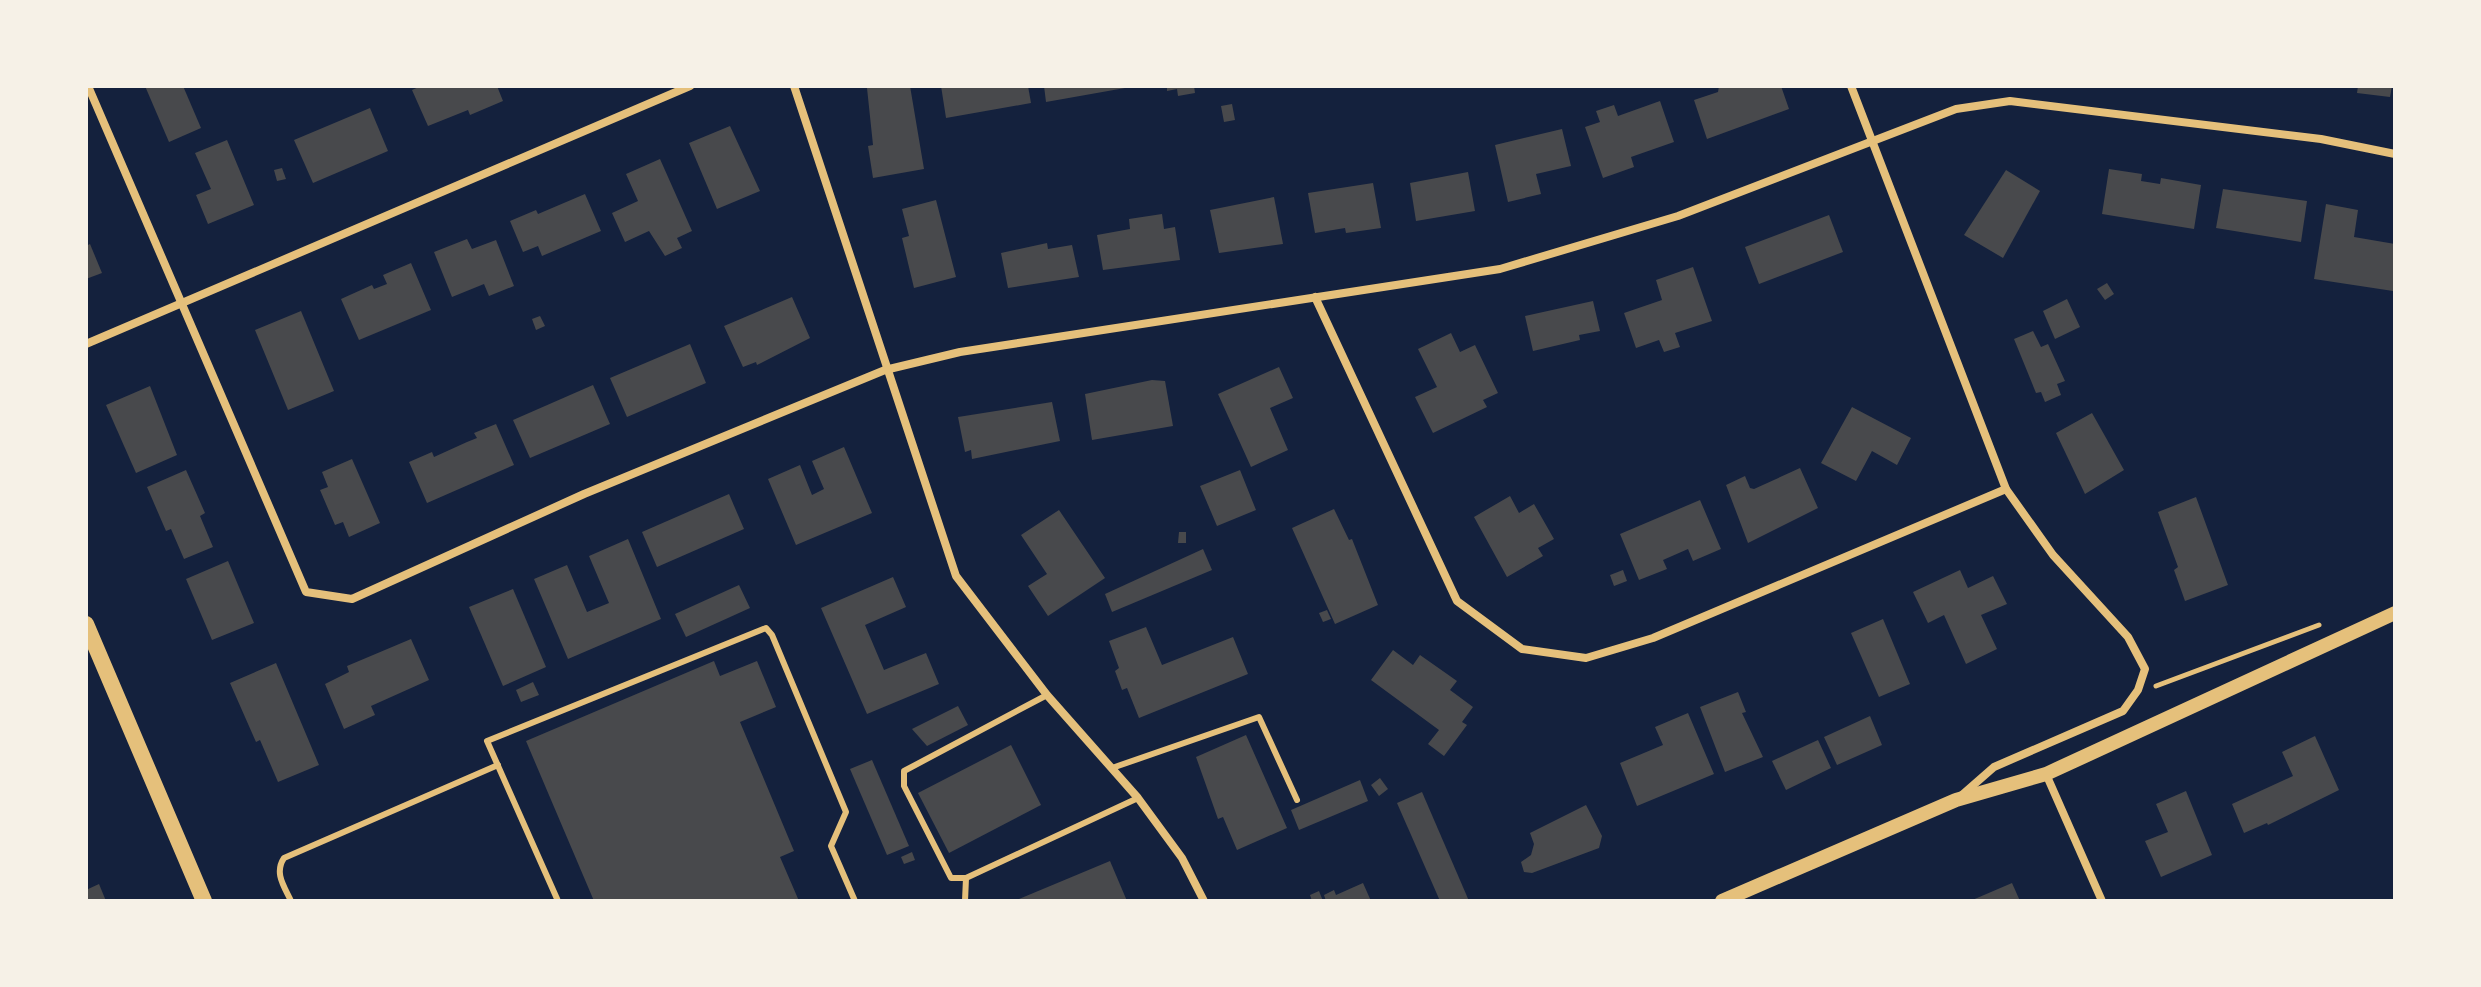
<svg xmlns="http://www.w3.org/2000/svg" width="2481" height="987" viewBox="0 0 2481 987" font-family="'PT Sans',sans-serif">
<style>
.building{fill:#48494c}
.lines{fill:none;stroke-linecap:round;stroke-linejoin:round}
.path{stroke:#e5c07b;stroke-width:5}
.service{stroke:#e5c07b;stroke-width:6}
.minor{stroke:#e5c07b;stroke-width:8}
.tertiary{stroke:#e5c07b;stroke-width:14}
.secondary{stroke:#e5c07b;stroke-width:16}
</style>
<rect width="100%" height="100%" fill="#14213d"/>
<g class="building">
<path d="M145,86H183L201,128L169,142Z"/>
<path d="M421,86H497L503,101L470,115L468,110L428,126L412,90Z"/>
<path d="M881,86H910L924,169L873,178L868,146L873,145L867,88Z"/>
<path d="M941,86H1028L1031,103L946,118Z"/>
<path d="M1044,86H1124L1125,88L1046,102Z"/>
<path d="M1167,86H1194L1195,93L1178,96L1177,89L1167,91Z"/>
<path d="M1719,86H1781L1789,109L1707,139L1694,100L1718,92Z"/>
<path d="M2358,86H2392L2390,97L2357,93Z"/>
<path d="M1660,101L1674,142L1631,157L1634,167L1603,178L1585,127L1600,122L1596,111L1614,105L1618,116Z"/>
<path d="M1232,104L1235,120L1224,122L1221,106Z"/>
<path d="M370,108L388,151L313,183L294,140Z"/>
<path d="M730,126L760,191L717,209L689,143Z"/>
<path d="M1562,129L1571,166L1536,174L1541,194L1508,202L1495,145Z"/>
<path d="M227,140L254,205L208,224L196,195L211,189L195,153Z"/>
<path d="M660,159L692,231L677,238L682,248L665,256L649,231L625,242L612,213L638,201L626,174Z"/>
<path d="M282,168L286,179L277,181L274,170Z"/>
<path d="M2109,169L2142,174L2141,181L2160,184L2161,178L2201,185L2194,229L2102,214Z"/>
<path d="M2006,170L2040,191L2003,258L1964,235Z"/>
<path d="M1468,172L1475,211L1416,221L1410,183Z"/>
<path d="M1373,183L1381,228L1346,233L1345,228L1315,233L1308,193Z"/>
<path d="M2223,189L2307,201L2301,242L2216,228Z"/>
<path d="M585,194L601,231L542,256L538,246L523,252L510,221L536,210L538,214Z"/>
<path d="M1274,197L1283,244L1219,253L1210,210Z"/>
<path d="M936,200L956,277L914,288L902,238L909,236L902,209Z"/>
<path d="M2326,204L2358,210L2354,237L2395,244L2393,291L2314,279Z"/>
<path d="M1162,214L1164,229L1175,227L1180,260L1103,270L1097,235L1130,229L1129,219Z"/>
<path d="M1829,215L1843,252L1759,284L1745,247Z"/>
<path d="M467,239L472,249L496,240L514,286L489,296L484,284L452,297L434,252Z"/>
<path d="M1047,243L1048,249L1072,245L1079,277L1008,288L1001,253Z"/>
<path d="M90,244L102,273L86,279V246Z"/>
<path d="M411,263L431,310L359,340L341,299L372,285L374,289L387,284L383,275Z"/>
<path d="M1693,267L1712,321L1675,333L1680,347L1664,352L1659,340L1636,348L1624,313L1662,300L1656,280Z"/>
<path d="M2107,283L2114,294L2105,300L2097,289Z"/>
<path d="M792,297L810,338L757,365L756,362L743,367L724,326Z"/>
<path d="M2067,299L2080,327L2055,339L2043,311Z"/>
<path d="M1593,301L1600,331L1579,335L1580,340L1533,351L1525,316Z"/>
<path d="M301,311L334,391L288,410L255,330Z"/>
<path d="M540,316L545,326L536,330L532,319Z"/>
<path d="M2033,331L2041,347L2048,344L2065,381L2057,384L2061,395L2045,402L2041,392L2036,393L2014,339Z"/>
<path d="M1451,333L1460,352L1475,345L1498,393L1483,400L1487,407L1433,433L1415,397L1437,387L1418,349Z"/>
<path d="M690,344L706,383L627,417L610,378Z"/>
<path d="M1279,367L1293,398L1270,408L1288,450L1251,467L1218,394Z"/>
<path d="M1152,380L1165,381L1173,426L1092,440L1085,394Z"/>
<path d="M593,385L610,424L530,458L513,420Z"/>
<path d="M150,386L177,455L136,473L106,405Z"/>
<path d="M1052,402L1060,441L972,459L971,450L965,452L958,417Z"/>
<path d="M1852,407L1911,438L1897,465L1872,451L1856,481L1821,463Z"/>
<path d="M2092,413L2124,470L2085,494L2056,433Z"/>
<path d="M496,424L514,465L427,503L409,462L432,452L434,457L467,442L477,438L474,433Z"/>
<path d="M844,447L872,513L796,545L768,479L800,465L812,495L824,489L812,461Z"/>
<path d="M352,459L380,523L349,537L343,522L335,525L320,490L328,487L322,472Z"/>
<path d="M1800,468L1818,508L1748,543L1726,485L1745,476L1750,488L1754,489Z"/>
<path d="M186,470L205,513L200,516L213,547L184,559L171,529L166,531L147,487Z"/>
<path d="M1240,470L1256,510L1217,526L1200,486Z"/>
<path d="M729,494L744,529L657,567L642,532Z"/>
<path d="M1510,496L1519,513L1534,504L1554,539L1538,548L1543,556L1507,577L1474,517Z"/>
<path d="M2196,497L2228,585L2185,601L2174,570L2178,567L2158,512Z"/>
<path d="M1700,500L1721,549L1693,561L1688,549L1663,560L1667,569L1639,580L1620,534Z"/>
<path d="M1334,509L1349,540L1352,539L1378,605L1335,624L1292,528Z"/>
<path d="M1059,510L1105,578L1048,616L1028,586L1047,574L1021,535Z"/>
<path d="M1179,532H1186V543H1178Z"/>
<path d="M628,539L661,619L568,659L534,579L567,565L587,612L609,603L589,556Z"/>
<path d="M1203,549L1212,570L1112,612L1105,594Z"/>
<path d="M228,561L254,623L212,640L186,579Z"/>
<path d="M1623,570L1627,581L1614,586L1610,575Z"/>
<path d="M1960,570L1968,588L1993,576L2007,604L1981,615L1997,649L1966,664L1944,615L1928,623L1913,592Z"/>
<path d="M893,577L906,607L865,625L884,670L926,653L939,684L867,714L821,608Z"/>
<path d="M739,585L750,608L686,637L675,614Z"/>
<path d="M513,589L546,667L503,686L469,607Z"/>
<path d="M1327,610L1331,619L1323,622L1319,613Z"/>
<path d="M1883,619L1910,684L1879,697L1851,633Z"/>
<path d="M1146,627L1162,665L1233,637L1248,674L1139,718L1127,688L1122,690L1115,671L1119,668L1109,641Z"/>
<path d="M411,639L429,680L371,706L375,715L344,729L325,684L349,672L347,666Z"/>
<path d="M1393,650L1413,665L1420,655L1457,681L1450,690L1473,707L1462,722L1467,725L1444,756L1428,744L1439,730L1371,680Z"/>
<path d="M714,661L720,676L757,661L776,707L740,722L794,851L780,857L799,901H594L526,741Z"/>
<path d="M276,663L319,765L278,782L260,740L256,742L230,683Z"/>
<path d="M533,682L539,695L521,702L516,690Z"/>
<path d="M1738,692L1746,712L1742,713L1763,757L1725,772L1700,707Z"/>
<path d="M958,706L968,725L927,746L912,729Z"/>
<path d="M1688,713L1714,774L1637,806L1620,763L1663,745L1655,727Z"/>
<path d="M1870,716L1882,745L1837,765L1824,737Z"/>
<path d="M1246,735L1287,828L1237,850L1223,817L1218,819L1196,757Z"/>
<path d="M2315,736L2339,790L2268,825L2267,823L2244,833L2232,804L2293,776L2282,752Z"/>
<path d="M1818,740L1831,768L1786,790L1772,761Z"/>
<path d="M1011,745L1041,805L949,853L918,793Z"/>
<path d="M872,760L909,846L887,855L850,769Z"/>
<path d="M1380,778L1388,789L1379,796L1371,785Z"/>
<path d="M1360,780L1368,801L1299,830L1291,810Z"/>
<path d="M2186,791L2212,855L2161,877L2145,841L2168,832L2156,804Z"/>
<path d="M1422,792L1469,901H1440L1397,803Z"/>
<path d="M1586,805L1602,836L1599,848L1532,873L1524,872L1521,862L1531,855L1534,844L1530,833Z"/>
<path d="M912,852L915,860L904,864L901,857Z"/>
<path d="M1110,861L1127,901H1014Z"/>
<path d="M1363,883L1371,901H1326L1324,895L1334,890L1336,895Z"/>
<path d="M2012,883L2020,901H1970Z"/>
<path d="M99,884L106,901H86V890Z"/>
<path d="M1319,891L1323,901H1312L1310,895Z"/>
</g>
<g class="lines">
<path class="path" d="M2156,686L2319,625"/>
<g class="service">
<path d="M1047,695L904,771V786L951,878H966L1138,798"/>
<path d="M1112,768L1259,717L1297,800"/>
<path d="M291,901C284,886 274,873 284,858L498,765"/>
<path d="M558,901L487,741L766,628L772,635L846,812L831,846L855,901"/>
<path d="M965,901L966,878"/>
</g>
<g class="minor">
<path d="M88,86L306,592L352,599L584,494L885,370L960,352L1500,269L1678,216L1956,109L2010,101L2321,139L2395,154"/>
<path d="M794,86L956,576L1047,695L1138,798L1182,858L1204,901"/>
<path d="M1851,86L2006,489L2053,555L2128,637L2145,669L2138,690L2123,711L1994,767L1962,795"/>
<path d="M1315,297L1457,601L1522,649L1586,658L1653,638L2006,489"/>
<path d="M86,344L690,86"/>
<path d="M2046,774L2102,901"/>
</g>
<path class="tertiary" d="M1722,901L1956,800L2046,774L2395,613"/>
<path class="secondary" d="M86,624L204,901"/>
</g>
<rect width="2481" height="987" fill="none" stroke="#f6f1e7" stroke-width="176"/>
</svg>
